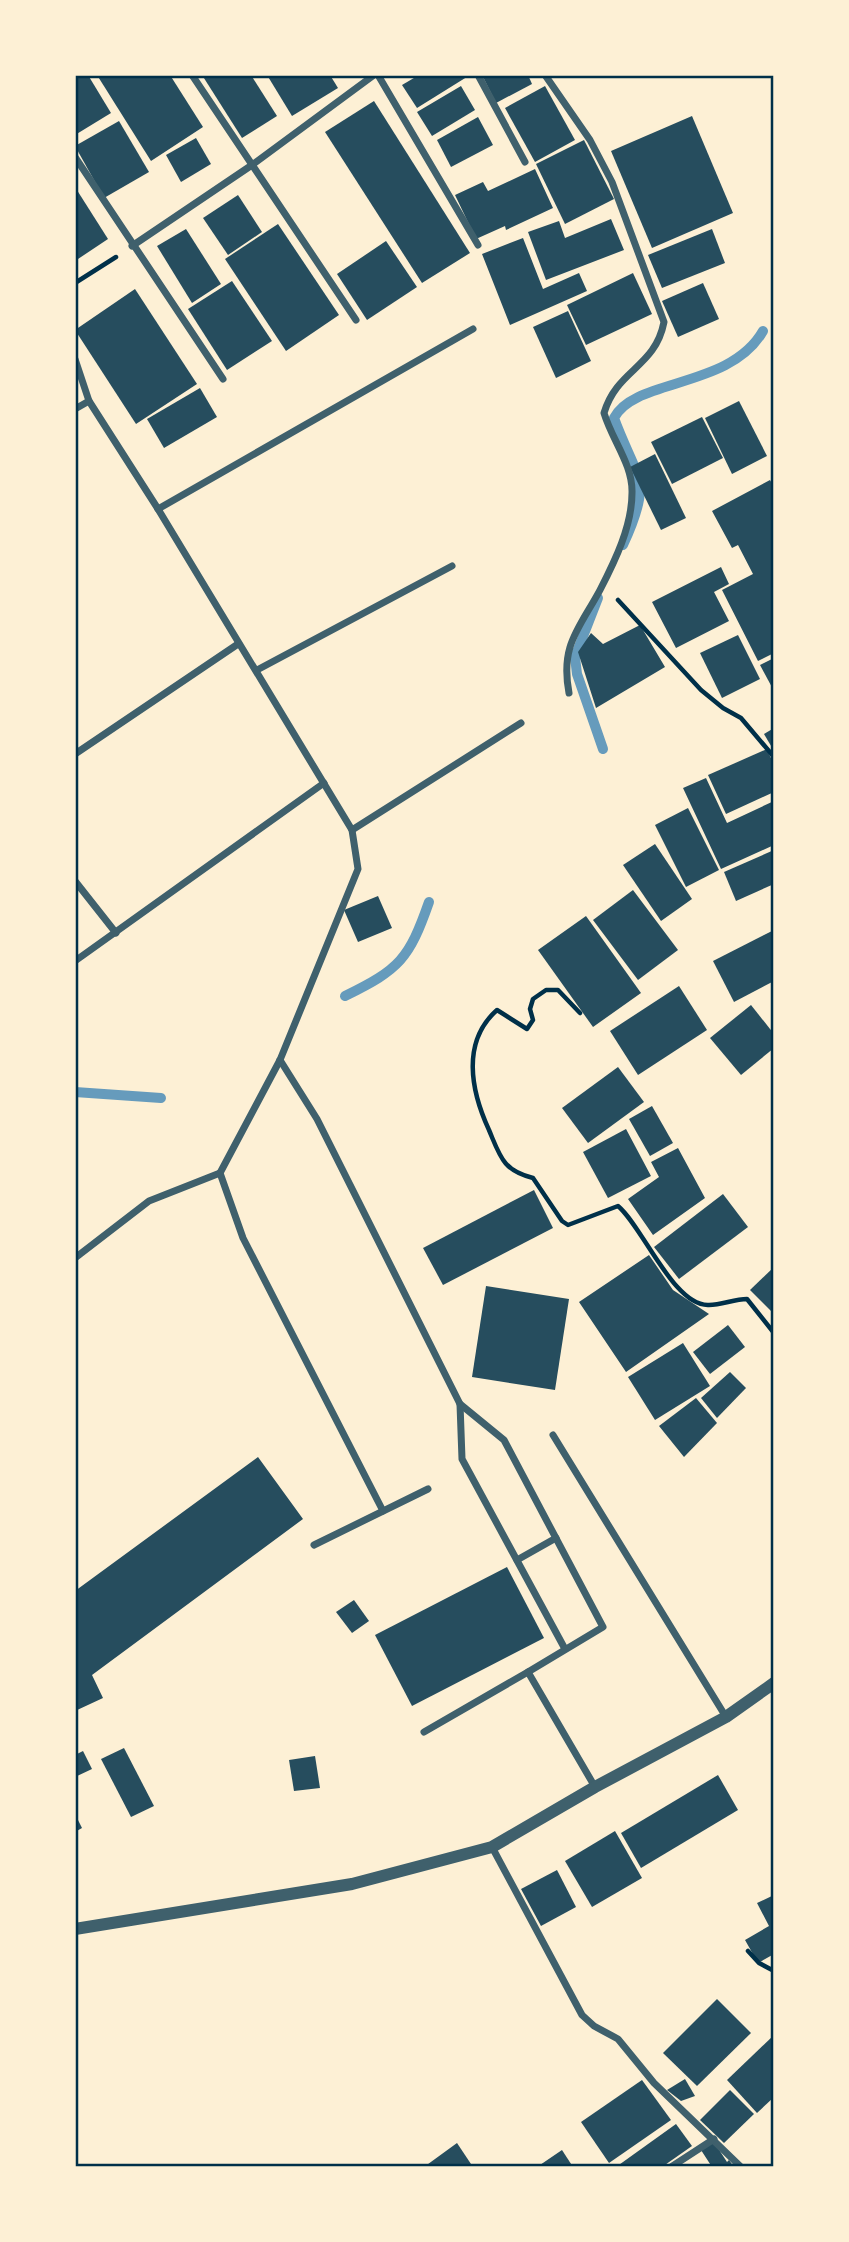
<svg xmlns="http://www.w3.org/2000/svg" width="849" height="2242" viewBox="0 0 849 2242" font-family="'Source Sans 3',sans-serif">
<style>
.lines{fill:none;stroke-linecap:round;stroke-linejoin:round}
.stream{stroke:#669bbc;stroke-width:10}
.building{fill:#264d5e}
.path{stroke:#003049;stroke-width:4.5}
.minor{stroke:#3f606c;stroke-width:7}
.tertiary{stroke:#3f606c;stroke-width:12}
.neatline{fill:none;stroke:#003049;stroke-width:2.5}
</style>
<rect width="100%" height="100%" fill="#fdf0d5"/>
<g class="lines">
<g class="stream">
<path d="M623,545C654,478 637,481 614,418C634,378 730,389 763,331"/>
<path d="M598,598L575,657L577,674L603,749"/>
<path d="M345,996C400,969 409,959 429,902"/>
<path d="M75,1092L161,1098"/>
</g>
</g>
<g class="building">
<path d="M75,75H88L111,113L75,135Z"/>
<path d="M97,75H170L203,127L151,161Z"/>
<path d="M202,75H251L277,116L242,138Z"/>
<path d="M267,75H330L338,88L292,116Z"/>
<path d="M419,75H470L417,108L402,85Z"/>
<path d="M482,75H528L532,84L496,103Z"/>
<path d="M461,86L475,110L432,136L417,112Z"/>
<path d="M545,86L575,140L535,162L505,108Z"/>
<path d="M374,101L470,253L422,283L325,132Z"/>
<path d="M692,116L733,213L652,248L611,151Z"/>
<path d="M478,117L493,145L451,167L437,140Z"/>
<path d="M119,121L149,172L104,198L75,146Z"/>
<path d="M196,138L211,164L181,182L166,155Z"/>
<path d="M584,140L614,199L565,224L536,164Z"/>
<path d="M535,169L553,208L506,230L505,226L476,239L455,195L483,182L488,191Z"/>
<path d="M75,187L108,239L75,261Z"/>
<path d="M238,195L262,232L228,255L203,218Z"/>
<path d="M611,219L624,250L546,280L528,232L559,221L565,238Z"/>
<path d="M278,224L339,315L286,351L225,259Z"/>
<path d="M186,229L221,284L192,303L157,246Z"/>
<path d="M712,229L725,263L662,288L648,255Z"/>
<path d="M523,238L543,289L579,273L587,291L510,325L482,254Z"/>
<path d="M386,241L417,287L367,320L337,274Z"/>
<path d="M633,273L652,314L586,345L567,305Z"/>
<path d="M232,281L272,341L227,370L188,309Z"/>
<path d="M703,283L719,319L678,337L662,301Z"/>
<path d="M135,289L197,384L136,424L75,330Z"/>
<path d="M568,311L591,361L556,378L533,327Z"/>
<path d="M200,388L217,417L164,448L147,419Z"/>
<path d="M739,401L767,456L732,474L705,418Z"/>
<path d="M702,417L723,458L672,484L651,442Z"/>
<path d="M655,454L686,518L661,530L630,467Z"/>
<path d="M770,480L774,487V653L758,661L722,590L753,574L738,545L732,548L712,511Z"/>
<path d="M721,567L729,584L714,592L729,621L676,648L652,602Z"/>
<path d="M640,625L665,667L596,708L578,652L591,633L603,644Z"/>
<path d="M738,635L760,679L722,698L700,653Z"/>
<path d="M774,658V691L760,665Z"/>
<path d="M774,728V751L764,734Z"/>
<path d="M767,749L774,765V792L726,814L708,775Z"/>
<path d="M706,778L727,823L774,801V845L721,869L683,788Z"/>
<path d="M688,808L719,870L686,887L655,825Z"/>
<path d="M655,844L692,899L661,921L623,865Z"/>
<path d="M774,850V884L736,901L724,872Z"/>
<path d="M633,890L678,950L638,980L593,920Z"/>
<path d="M378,896L392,928L358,942L344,910Z"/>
<path d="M586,916L641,993L593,1027L538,950Z"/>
<path d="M774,930V981L734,1002L713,961Z"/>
<path d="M679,986L707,1030L638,1075L610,1031Z"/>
<path d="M751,1005L774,1034V1048L741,1075L710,1038Z"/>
<path d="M618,1067L644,1102L588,1143L562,1108Z"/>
<path d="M652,1106L673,1143L650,1156L629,1119Z"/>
<path d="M626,1129L651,1176L608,1198L583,1152Z"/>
<path d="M678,1148L705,1198L653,1235L628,1199L659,1177L651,1162Z"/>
<path d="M534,1190L553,1228L443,1285L423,1248Z"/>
<path d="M723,1194L748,1227L679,1279L654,1247Z"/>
<path d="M649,1255L673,1290L709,1314L626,1372L579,1302Z"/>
<path d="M774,1267V1314L750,1290Z"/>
<path d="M486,1286L569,1299L555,1390L472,1377Z"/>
<path d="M728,1325L745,1347L710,1374L693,1352Z"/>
<path d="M683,1343L710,1386L655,1420L628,1377Z"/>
<path d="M730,1372L746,1388L717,1418L701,1398Z"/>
<path d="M696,1398L717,1423L684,1457L659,1426Z"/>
<path d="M258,1457L303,1519L92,1675L103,1698L75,1711V1591Z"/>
<path d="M507,1567L544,1638L412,1706L375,1635Z"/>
<path d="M354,1600L369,1621L352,1633L336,1612Z"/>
<path d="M124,1748L154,1806L131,1817L101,1759Z"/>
<path d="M83,1751L92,1769L75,1777V1755Z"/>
<path d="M315,1756L320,1788L294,1791L289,1760Z"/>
<path d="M718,1775L738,1810L641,1868L621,1833Z"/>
<path d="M75,1814L82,1828L75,1832Z"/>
<path d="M615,1831L642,1878L592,1907L565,1861Z"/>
<path d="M557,1870L576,1907L541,1926L521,1889Z"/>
<path d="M774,1895V1954L758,1963L745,1940L769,1926L757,1903Z"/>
<path d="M717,1999L751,2033L697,2086L663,2053Z"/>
<path d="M774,2035V2097L757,2113L727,2080Z"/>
<path d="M685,2079L695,2096L681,2101L667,2090Z"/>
<path d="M642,2080L671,2120L609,2163L581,2122Z"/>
<path d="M730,2090L754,2114L724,2143L700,2120Z"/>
<path d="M676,2124L692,2146L662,2167H616Z"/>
<path d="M714,2142L727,2162L729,2160L734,2167H712L701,2150Z"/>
<path d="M457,2143L473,2167H424Z"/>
<path d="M562,2150L573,2167H537Z"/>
</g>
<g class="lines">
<g class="path">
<path d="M75,283L116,257"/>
<path d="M618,600L701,690L723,708L741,718L774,757"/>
<path d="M580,1013L558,990H546L533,999L530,1009L533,1020L527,1029L497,1010C461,1042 471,1091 489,1130C500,1156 503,1171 533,1178L562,1221L568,1225L618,1206C643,1227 674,1307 709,1305C722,1305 734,1299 747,1299L774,1333"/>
<path d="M748,1951L759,1963L774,1971"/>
</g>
<g class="minor">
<path d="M192,75L356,320"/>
<path d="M378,75L478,245"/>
<path d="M478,75L525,162"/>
<path d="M545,75L590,140L612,182L664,322C655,368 617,369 604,413C612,440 633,465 632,493C632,526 615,561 600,590C579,629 560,645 569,693"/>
<path d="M75,157L223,379"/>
<path d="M132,246L252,165L374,75"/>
<path d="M75,359L89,401L158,509"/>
<path d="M75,409L89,401"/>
<path d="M257,670L452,566"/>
<path d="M75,754L238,644"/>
<path d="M352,830L521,723"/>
<path d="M75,881L116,933"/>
<path d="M75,961L324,783"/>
<path d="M280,1060L317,1119L460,1404L462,1459L565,1649"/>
<path d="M75,1258L149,1201L220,1173"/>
<path d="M460,1404L504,1440L603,1627L528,1672"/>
<path d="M553,1435L726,1717"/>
<path d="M383,1511L243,1238L220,1173L280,1060L358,869L352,830L158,509L473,329"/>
<path d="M314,1545L428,1489"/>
<path d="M517,1560L556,1538"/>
<path d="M424,1732L528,1672L595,1787"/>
<path d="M492,1847L582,2015L594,2026L618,2039L654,2083L741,2167"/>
<path d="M671,2167L714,2139"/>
</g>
<path class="tertiary" d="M75,1929L352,1884L492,1847L595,1787L726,1717L774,1683"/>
</g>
<rect width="849" height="2242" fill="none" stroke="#fdf0d5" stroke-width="154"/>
<rect x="77" y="77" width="695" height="2088" class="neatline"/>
</svg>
